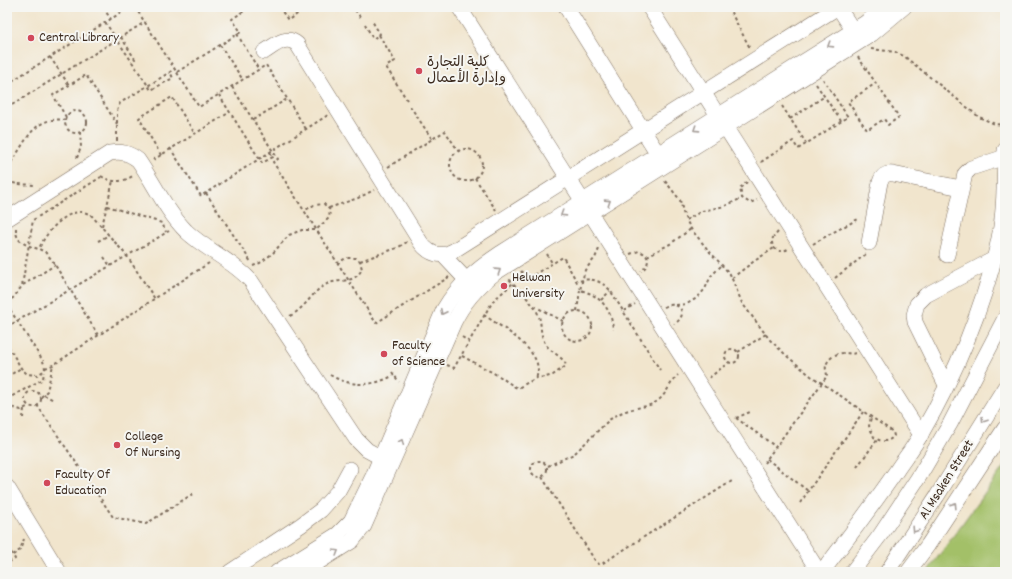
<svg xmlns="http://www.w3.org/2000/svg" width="1012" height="579" viewBox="0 0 1012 579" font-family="Dekko,'Playpen Sans Arabic',sans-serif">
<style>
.green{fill:#a3c067;stroke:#6f7542}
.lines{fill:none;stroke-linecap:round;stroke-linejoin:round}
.minor-casing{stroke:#7b6b5b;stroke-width:16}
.path{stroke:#7b6b5b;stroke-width:2;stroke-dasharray:3 3;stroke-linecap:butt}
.minor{stroke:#fff;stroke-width:15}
.oneway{stroke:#a79f9a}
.poi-dot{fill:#d1495b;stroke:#f6f6f2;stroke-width:1.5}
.labels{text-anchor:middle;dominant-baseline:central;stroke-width:4;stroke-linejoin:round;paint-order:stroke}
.poi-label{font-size:14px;fill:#3b2a1e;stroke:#f6f6f2;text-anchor:start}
.street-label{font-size:14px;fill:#3b2a1e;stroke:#f6f6f2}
</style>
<rect width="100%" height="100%" fill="#f6f6f2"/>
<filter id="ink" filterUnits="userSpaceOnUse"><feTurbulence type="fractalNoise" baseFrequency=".025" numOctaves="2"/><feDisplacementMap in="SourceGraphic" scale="8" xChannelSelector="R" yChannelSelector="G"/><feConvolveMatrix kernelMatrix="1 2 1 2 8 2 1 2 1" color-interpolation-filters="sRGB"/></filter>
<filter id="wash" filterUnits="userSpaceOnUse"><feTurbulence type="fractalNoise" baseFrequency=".012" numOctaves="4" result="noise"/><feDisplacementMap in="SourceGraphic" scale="16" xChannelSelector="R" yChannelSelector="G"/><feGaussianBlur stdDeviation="0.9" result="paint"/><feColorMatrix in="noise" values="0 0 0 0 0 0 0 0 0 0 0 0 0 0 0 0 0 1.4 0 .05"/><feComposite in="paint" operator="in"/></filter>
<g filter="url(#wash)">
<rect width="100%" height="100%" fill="#f1e5cd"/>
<path class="green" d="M1005,465V572H927Z"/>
</g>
<g filter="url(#ink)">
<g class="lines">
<g class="minor-casing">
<g id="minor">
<path d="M459,7L819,572"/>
<path d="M566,7L663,162"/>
<path d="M649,7L921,435"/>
<path d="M838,7L853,30"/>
<path d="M264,52C274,46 286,34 297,44L421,243C429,254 441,258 453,251L838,7"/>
<path d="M7,219L110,153C122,151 129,153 138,160C154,183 166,211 186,231C206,250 232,260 251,281L356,439L367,450L389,462"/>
<path d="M869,243L880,182C882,176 886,173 893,174L961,188"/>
<path d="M443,255L472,286"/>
<path d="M947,255L965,174L971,168L1005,157"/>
<path d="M946,385L915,322L914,315L917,304L926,295L994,259"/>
<path d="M7,487L59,572"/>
<path d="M230,572L301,525L321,510L338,491L350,469"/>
<path d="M277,572L338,534L351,521L373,476L444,309C458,285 477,269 501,253L865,23L885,7"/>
<path d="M303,572L352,541L364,526L454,322C464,301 477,287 495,273L872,34L904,7"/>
<path d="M822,572C848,538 873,505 897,470C905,458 914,447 921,434C954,378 986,302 999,238C1005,209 1004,180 1005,150"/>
<path d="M852,572L881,534L920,475L950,424L1005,318"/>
<path d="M887,572L937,496L1005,387"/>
<path d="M908,572L928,545L1005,428"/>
</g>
</g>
<g class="path">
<path d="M135,7L199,107L266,65L306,129"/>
<path d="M237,7L241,13"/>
<path d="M279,7L288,20L308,7"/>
<path d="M314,7L316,10"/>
<path d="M353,7L355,10L360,7"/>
<path d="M728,7L750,48"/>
<path d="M103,8L111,19"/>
<path d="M355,10L361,18"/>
<path d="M105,22L151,90L173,78L170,72"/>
<path d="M365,24L373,39L380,34L372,21"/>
<path d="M237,34L259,70"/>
<path d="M379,35L395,61L386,67L407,100"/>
<path d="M121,37L135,59L132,62"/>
<path d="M220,45L243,80"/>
<path d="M871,49L895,52L904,56L979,117L995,124L1005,125"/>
<path d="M50,57L69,85"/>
<path d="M858,57L899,117L888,125L884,119L867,130L848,102L876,83"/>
<path d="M177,72L241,32L232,19L250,7"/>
<path d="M7,84L130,7"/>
<path d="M816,84L841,121"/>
<path d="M232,87L278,159L273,162L376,323L449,277"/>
<path d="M219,95L262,163L273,157L270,152"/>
<path d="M410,106L432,139"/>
<path d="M782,106L806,143"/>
<path d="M7,108L145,22"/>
<circle cx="76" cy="122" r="11"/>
<path d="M66,117L53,95L86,75L117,124"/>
<path d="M790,119L825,96"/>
<path d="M253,120L287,99"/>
<path d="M117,141V111L120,103L175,69"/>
<path d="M170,148L201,196L328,115"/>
<circle cx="466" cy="165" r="16"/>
<path d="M161,155L139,118L172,97L195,134"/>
<path d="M77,158L81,147L80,132"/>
<path d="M153,160L230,112"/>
<path d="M761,162L793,141L798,149L848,117L823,79"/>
<path d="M7,167C26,146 30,115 66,120"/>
<path d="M388,167L445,131L459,152"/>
<path d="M101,176C112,183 123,183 134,175"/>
<path d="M475,178L496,210"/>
<path d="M665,181L680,200L684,216L691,229L709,251L730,274L742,303L770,340L788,357L811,376L822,383L893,432L894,436C888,443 880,442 874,437L869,426L871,417"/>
<path d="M7,182L18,184L36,185"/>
<path d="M747,182L740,188L742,198L750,203L757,200"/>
<path d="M206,193L251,262"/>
<path d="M107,206L162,223L166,232"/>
<path d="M329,208L358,198L374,190"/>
<path d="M686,220L702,211L725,206L742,198"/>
<path d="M102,226L113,181"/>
<path d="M16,228C15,243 27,245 38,249"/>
<path d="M778,232L772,239C771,249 779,254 788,249"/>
<path d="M98,241L109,235"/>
<path d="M813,244L830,234L860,218"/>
<path d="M599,249L595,258L585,270L580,290C600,295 612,309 613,330"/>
<path d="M547,254L552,263"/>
<path d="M630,254L639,251C651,255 650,265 641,271"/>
<path d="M647,256L670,244L691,229"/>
<path d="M104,257L110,266"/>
<path d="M360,261L397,248L407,242"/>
<path d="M253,266L260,263L273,253L289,235L302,230H316L329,218L330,210L324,204L314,205L304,211"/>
<path d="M521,271L527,279L563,257L577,282C590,276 601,281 610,290L660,370"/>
<path d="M732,278L753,262L774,248"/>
<path d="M835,278L866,254"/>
<path d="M23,285L55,265"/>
<path d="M601,300L610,291"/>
<path d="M7,303L14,297L22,286L33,220L101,177"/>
<path d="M7,305L43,361L45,368L44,371L37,375L27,374L21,368L7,344"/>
<path d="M676,305L687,304L697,298L705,289L711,276L722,265"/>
<path d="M534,306L563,321"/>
<path d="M664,307C679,299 690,315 674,324"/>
<path d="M577,311L580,290"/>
<path d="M624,311L635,304"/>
<circle cx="577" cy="326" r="15"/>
<path d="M484,315C501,327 548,353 536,378"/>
<path d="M290,316C307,307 313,290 327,284C340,278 354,285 362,269L360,261L356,258H346L338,263"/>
<path d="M7,327L169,231"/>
<path d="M98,335L52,260L45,252L39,249C45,232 73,201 92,216L127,256L155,299"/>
<path d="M462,337L470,342"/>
<circle cx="732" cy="356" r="7"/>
<path d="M738,352L766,334"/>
<path d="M462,356L499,376L515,387L518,388L536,378L546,377L553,375L566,366C565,358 552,353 547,346C538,334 543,325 538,314C533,302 517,288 508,278"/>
<path d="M447,365L454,368L488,309L494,300L513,283"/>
<path d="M45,368L53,365L209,263"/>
<path d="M392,372L399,382"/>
<path d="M330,375C351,387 373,387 394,375"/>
<path d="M7,377L21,368"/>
<path d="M709,378L729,362"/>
<circle cx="33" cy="399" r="8"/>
<path d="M44,395L54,400"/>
<path d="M41,397L47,391L53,365"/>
<path d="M7,399L43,379L44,372"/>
<path d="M37,405L113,517L146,524L194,493"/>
<path d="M7,406L21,410L29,406"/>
<path d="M23,418L24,409"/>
<path d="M736,418L776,447"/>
<path d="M736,418L750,412"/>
<path d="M767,459L808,491"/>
<circle cx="539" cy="469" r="8"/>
<path d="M764,463L827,376C827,373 825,369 826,366C827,359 836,353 843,353C848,352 850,355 855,353"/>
<path d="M548,466L574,454L609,420C615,416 621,412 629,410C638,407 648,407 656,402C667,395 669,383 678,375"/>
<path d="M857,467L877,440"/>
<path d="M542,477L596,562L599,564L603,563L732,481"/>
<path d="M800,503L863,412"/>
<path d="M7,550L9,549L15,559L7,563"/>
<path d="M13,555L20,550L24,539"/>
</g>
<use href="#minor" class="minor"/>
</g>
<defs><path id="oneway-chevron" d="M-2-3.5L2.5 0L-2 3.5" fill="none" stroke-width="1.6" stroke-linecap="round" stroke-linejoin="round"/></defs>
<g class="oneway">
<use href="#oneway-chevron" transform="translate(830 45) rotate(148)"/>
<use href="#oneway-chevron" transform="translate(696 129) rotate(147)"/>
<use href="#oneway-chevron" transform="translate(608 202) rotate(-33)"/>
<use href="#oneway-chevron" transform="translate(563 214) rotate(148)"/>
<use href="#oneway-chevron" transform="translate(498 271) rotate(-33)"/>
<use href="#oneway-chevron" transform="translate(443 312) rotate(116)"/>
<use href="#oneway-chevron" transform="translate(984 420) rotate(122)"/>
<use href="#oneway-chevron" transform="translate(401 442) rotate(-66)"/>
<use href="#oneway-chevron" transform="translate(954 505) rotate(-57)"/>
<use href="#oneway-chevron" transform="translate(915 530) rotate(123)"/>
<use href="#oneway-chevron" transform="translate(336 552) rotate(-31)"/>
</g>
</g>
<g class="poi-dot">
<circle cx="31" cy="38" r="4"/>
<circle cx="419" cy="71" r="4"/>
<circle cx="504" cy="286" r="4"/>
<circle cx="384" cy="354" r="4"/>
<circle cx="117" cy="445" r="4"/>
<circle cx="47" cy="483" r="4"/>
</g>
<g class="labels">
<g class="poi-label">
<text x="39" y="38">Central Library</text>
<text x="427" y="63">كلية التجارة<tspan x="427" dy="16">وإدارة الأعمال</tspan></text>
<text x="512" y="278">Helwan<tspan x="512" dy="16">University</tspan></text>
<text x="392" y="346">Faculty<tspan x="392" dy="16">of Science</tspan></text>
<text x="125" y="437">College<tspan x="125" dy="16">Of Nursing</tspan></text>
<text x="55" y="475">Faculty Of<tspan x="55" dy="16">Education</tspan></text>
</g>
<g class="street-label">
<text transform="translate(947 480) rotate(-58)">Al Msaken Street</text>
</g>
</g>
<rect width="1012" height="579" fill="none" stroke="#f6f6f2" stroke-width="24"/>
</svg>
